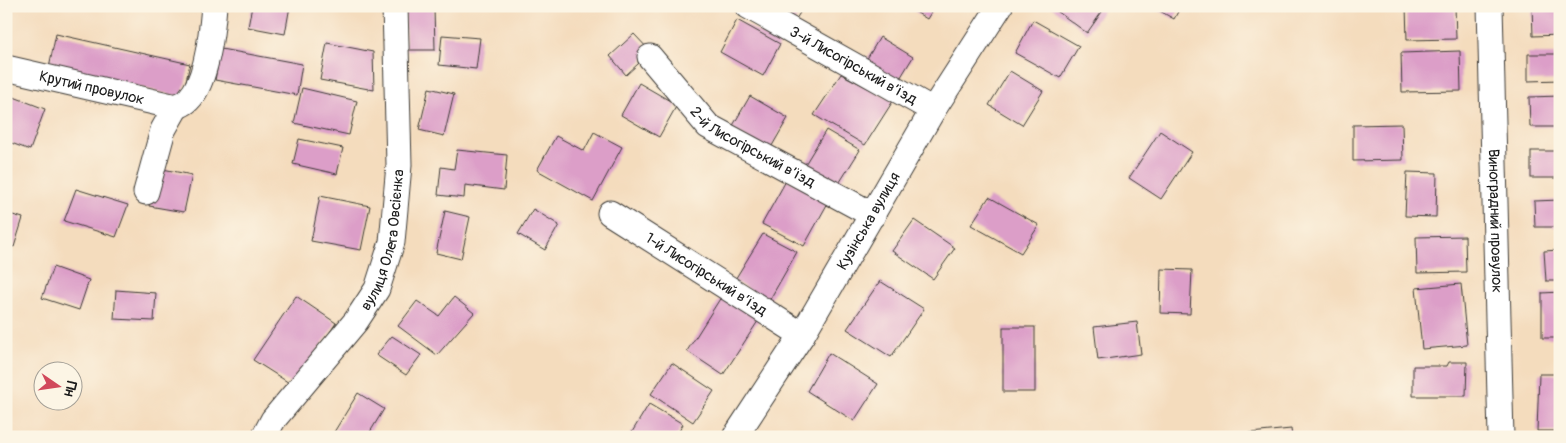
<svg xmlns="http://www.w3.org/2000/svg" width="1566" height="443" viewBox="0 0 1566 443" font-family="Pangolin,sans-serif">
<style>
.building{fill:#dc9ec8}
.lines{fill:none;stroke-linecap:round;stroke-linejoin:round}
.minor-casing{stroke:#3c3934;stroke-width:27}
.minor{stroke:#fff;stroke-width:25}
.labels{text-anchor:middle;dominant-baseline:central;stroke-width:4;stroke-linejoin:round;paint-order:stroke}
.street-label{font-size:15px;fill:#1c1c1c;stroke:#fcf5e5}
</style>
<rect width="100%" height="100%" fill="#fcf5e5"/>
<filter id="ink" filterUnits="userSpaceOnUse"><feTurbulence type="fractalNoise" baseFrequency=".02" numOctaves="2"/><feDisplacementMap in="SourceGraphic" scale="10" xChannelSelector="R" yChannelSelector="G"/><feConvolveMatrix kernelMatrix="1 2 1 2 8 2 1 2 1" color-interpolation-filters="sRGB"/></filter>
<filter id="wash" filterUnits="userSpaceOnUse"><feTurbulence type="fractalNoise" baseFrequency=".0096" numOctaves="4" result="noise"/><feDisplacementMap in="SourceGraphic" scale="20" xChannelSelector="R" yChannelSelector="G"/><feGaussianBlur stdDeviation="1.12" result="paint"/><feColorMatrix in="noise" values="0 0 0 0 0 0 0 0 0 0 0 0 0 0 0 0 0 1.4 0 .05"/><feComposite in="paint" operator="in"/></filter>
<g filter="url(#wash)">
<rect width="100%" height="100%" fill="#f4dcbd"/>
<g id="blocks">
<g class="building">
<path d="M252,6H290L285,34L248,27Z"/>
<path d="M760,6H804L793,24Z"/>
<path d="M906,6H935L927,19Z"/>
<path d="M1050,6H1106L1087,33Z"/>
<path d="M1151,6H1181L1174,19Z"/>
<path d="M1406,6H1455L1456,39L1407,40Z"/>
<path d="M1532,6H1560V35L1533,36Z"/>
<path d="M405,7H434L435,50H406Z"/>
<path d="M737,20L780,44L763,76L720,52Z"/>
<path d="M1033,20L1079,46L1060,78L1015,53Z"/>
<path d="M56,34L190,64L182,97L49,67Z"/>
<path d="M634,34L651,52L626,75L610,56Z"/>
<path d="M442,35L480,38L476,69L439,65Z"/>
<path d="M880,37L913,57L896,85L862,67Z"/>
<path d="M327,43L373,52L374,90L320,80Z"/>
<path d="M221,49L302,64L297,95L215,80Z"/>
<path d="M1460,51L1461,91L1402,92L1401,53Z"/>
<path d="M1528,54H1560V80L1528,81Z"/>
<path d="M1010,71L1043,91L1022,125L989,105Z"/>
<path d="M841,74L893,101L865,145L814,115Z"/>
<path d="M639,83L677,105L659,137L621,115Z"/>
<path d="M302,88L357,101L349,135L294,123Z"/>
<path d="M429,88L454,94L444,136L419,130Z"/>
<path d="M6,94L45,109L30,150L6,141Z"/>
<path d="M750,96L788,118L769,151L731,129Z"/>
<path d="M1560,96V127H1530L1529,97Z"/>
<path d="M1402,124L1403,160L1353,161V125Z"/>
<path d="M826,130L860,150L838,185L804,166Z"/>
<path d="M1160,131L1192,152L1161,199L1129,178Z"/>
<path d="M594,132L622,147L593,201L537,170L556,136L584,151Z"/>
<path d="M299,139L343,148L337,174L293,164Z"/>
<path d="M457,150L507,155L504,190L465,185L464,198L438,195L441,167L454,169Z"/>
<rect x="1531" y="151" width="29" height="27"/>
<path d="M158,168L192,175L184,212L149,206Z"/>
<path d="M1407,172L1437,173L1436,217L1405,216Z"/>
<path d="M787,179L829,201L804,246L762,224Z"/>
<path d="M76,189L128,205L116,237L64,221Z"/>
<path d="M320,196L370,206L361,250L311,241Z"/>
<path d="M989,197L1039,225L1021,253L971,225Z"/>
<path d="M1560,200V227H1535L1534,201Z"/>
<path d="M533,209L559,225L545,250L518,234Z"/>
<path d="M445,211L470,217L461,259L436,253Z"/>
<path d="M6,213L23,218L14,247L6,244Z"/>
<path d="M914,220L955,248L933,279L892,251Z"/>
<path d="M763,234L797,252L769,301L734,281Z"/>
<path d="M1465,236L1466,272L1417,273L1416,237Z"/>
<path d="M1560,250V281H1546L1544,251Z"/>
<path d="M53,267L89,280L79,310L42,298Z"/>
<path d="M1161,269L1192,270L1190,314L1160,313Z"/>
<path d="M880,281L924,309L891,357L847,329Z"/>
<path d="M1461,284L1467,345L1422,349L1416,288Z"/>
<path d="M116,290L156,293L154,321L114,319Z"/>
<path d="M1560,292V338H1542V293Z"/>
<path d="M723,294L760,318L723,375L687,351Z"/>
<path d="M296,296L336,323L294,386L253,360Z"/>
<path d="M454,297L474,313L437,355L398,326L417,301L439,316Z"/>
<path d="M1137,322L1141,354L1098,360L1094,327Z"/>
<rect x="1003" y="327" width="32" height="65"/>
<path d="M392,336L421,355L406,375L376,355Z"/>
<path d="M829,353L878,384L854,421L807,391Z"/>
<path d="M1449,362H1467L1466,396H1413V366H1447Z"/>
<path d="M672,363L714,391L693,422L651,394Z"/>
<path d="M1539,374H1560V431H1537Z"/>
<path d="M358,393L384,409L367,437H331Z"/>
<path d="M649,404L683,424L676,437H629Z"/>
<path d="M1291,429L1292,437H1250V433Z"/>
</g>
</g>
</g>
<g filter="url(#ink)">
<use href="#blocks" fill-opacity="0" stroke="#3c3934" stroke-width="1"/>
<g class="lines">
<g class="minor-casing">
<g id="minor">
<path id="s1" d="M748,6L933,110"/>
<path id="s2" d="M1490,6L1501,437"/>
<path id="s3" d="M650,57L708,126L873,215"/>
<path id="s4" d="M6,68L176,107C180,105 186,103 189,99C207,81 212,31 214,6"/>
<path d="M146,192L163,130L176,107"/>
<path id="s5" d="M610,213L802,335"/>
<path id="s6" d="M264,437L273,420L356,321L377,289L392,242L399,165L395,6"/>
<path id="s7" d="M735,437L802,335L933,110L1000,6"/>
</g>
</g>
<use href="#minor" class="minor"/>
</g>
</g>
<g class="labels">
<g class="street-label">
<text stroke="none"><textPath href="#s1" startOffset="121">3-й Лисогірський в’їзд</textPath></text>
<text stroke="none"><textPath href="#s4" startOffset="88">Крутий провулок</textPath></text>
<text stroke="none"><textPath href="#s3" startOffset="139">2-й Лисогірський в’їзд</textPath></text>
<text stroke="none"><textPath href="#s7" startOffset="254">Кузінська вулиця</textPath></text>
<text stroke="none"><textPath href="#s2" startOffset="215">Виноградний провулок</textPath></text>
<text stroke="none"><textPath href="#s6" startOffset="236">вулиця Олега Овсієнка</textPath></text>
<text stroke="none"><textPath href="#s5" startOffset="114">1-й Лисогірський в’їзд</textPath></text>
</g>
</g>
<rect width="1566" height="443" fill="none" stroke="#fcf5e5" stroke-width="25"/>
<g transform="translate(58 386) rotate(103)"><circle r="24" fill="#fcf5e5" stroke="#a29e95"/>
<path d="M0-4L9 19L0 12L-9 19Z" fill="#d1495b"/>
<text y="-8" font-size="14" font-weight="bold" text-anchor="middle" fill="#1c1c1c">Пн</text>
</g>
</svg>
